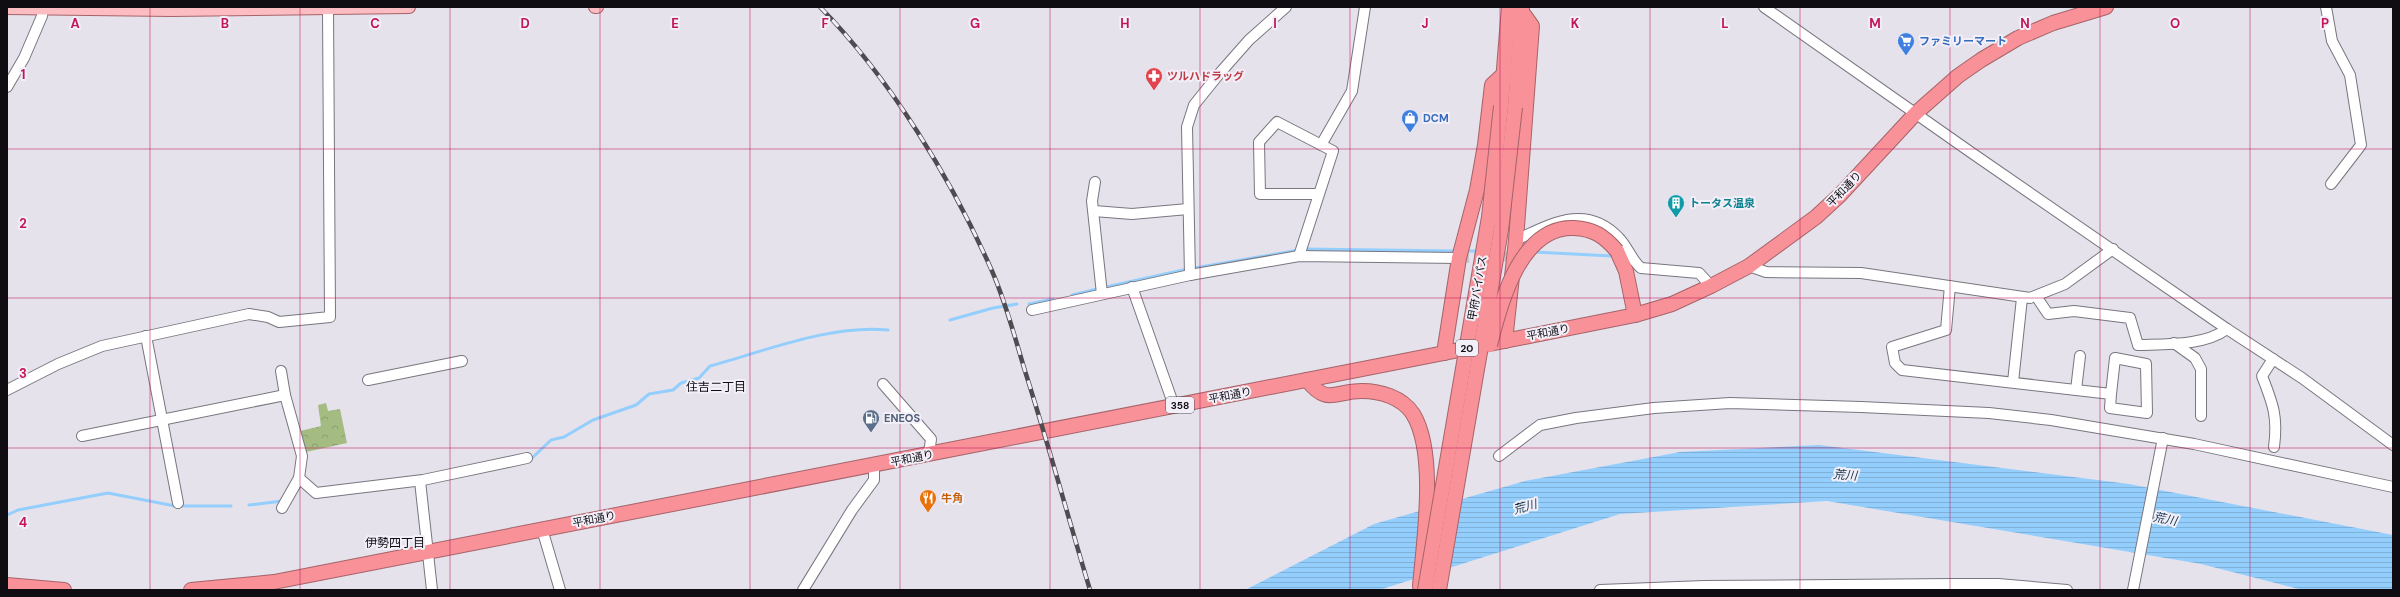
<svg xmlns="http://www.w3.org/2000/svg" width="2400" height="597" viewBox="0 0 2400 597" font-family="'DM Sans','Noto Sans JP',sans-serif">
<style>
.park{fill:url(#park-crowns)}
.water{fill:url(#water-rules)}
.lines{fill:none;stroke-linecap:round;stroke-linejoin:round}
.stream{stroke:#94cefd;stroke-width:3}
.minor-tunnel{stroke:#c5c2cb;stroke-width:10;stroke-dasharray:10 5;stroke-linecap:butt}
.minor-casing{stroke:#78767f;stroke-width:12}
.major-casing{stroke:#a66369;stroke-width:14}
.highway-casing{stroke:#a66369;stroke-width:16}
.minor{stroke:#fff;stroke-width:10}
.major{stroke:#fbbdc1;stroke-width:12}
.highway{stroke:#f89198;stroke-width:14}
.rail-casing{stroke:#4e4c51;stroke-width:4.5}
.rail{stroke:#f2eff9;stroke-width:3;stroke-dasharray:9;stroke-linecap:butt}
.highway-bridge-casing{stroke:#a66369;stroke-width:16;stroke-linecap:butt}
.highway-bridge{stroke:#f89198;stroke-width:14}
.grid{fill:none;stroke:#c2185b;stroke-width:1;stroke-opacity:0.55}
.labels{text-anchor:middle;dominant-baseline:central;stroke-width:4;stroke-linejoin:round;paint-order:stroke}
.shield{fill:#f2eff9;stroke:#535157;stroke-width:1}
.shield-label{font-size:10px;font-weight:bold;fill:#0f0d11}
.shop-label{font-size:11px;font-weight:bold;fill:#366cbe;stroke:#f2eff9;text-anchor:start}
.health-label{font-size:11px;font-weight:bold;fill:#be3a42;stroke:#f2eff9;text-anchor:start}
.street-label{font-size:11px;fill:#0f0d11;stroke:#f2eff9}
.culture-label{font-size:11px;font-weight:bold;fill:#0d838f;stroke:#f2eff9;text-anchor:start}
.service-label{font-size:11px;font-weight:bold;fill:#4e5e75;stroke:#f2eff9;text-anchor:start}
.food-label{font-size:11px;font-weight:bold;fill:#c56008;stroke:#f2eff9;text-anchor:start}
.neighbourhood-label{font-size:12px;fill:#0f0d11;stroke:#f2eff9}
.water-label{font-size:12px;font-style:italic;fill:#13334b;stroke:#f2eff9}
.grid-label{font-size:13px;text-anchor:middle;font-weight:bold;fill:#c2185b;stroke:#f2eff9;stroke-width:4;stroke-linejoin:round;paint-order:stroke}
</style>
<defs>
<pattern id="park-crowns" width="20" height="18" patternUnits="userSpaceOnUse"><rect width="20" height="18" fill="#a4bb82"/><path d="M2 6a3 3 0 1 1 6 0M12 15a3 3 0 1 1 6 0" fill="none" stroke="#8ca06f"/></pattern>
<pattern id="water-rules" width="6" height="5" patternUnits="userSpaceOnUse"><rect width="6" height="5" fill="#94cefd"/><path d="M0 2.5h6" fill="none" stroke="#7eb0d8"/></pattern>
</defs>
<rect width="100%" height="100%" fill="#e5e2ec"/>
<path class="park" d="M326,403L328,411L340,409L347,443L306,452L300,431L321,426L318,405Z"/>
<path class="water" d="M1819,445L2129,484L2393,535V590H2303L2201,564L1827,501L1620,514L1379,590H1245L1374,524L1525,481L1680,452Z"/>
<g class="lines">
<g class="stream">
<path d="M1304,249L1456,251"/>
<path d="M1464,251H1478"/>
<path d="M1534,252L1612,256"/>
<path d="M1106,287L1183,270L1299,250"/>
<path d="M1072,295L1097,289"/>
<path d="M1029,304L1053,299"/>
<path d="M950,320L993,308L1017,304"/>
<path d="M531,459L551,440L564,437L593,420L636,405L649,394L673,390L681,383L699,378L710,366C765,351 832,324 888,330"/>
<path d="M249,505L282,501"/>
<path d="M7,515L18,510L108,493L175,506H231"/>
</g>
<path class="minor-tunnel" d="M1459,258L1520,256"/>
<g class="minor-casing">
<g id="minor">
<path d="M1764,7L1969,151L2227,329L2302,378L2393,445"/>
<path d="M2326,7L2332,41L2350,75L2361,145L2331,184"/>
<path d="M7,87L24,58L42,16L43,9"/>
<path d="M1321,145L1352,91L1365,7"/>
<path d="M1095,182L1092,201L1102,294"/>
<path d="M1094,211L1132,214L1188,209"/>
<path d="M1516,240C1551,224 1586,203 1619,238C1627,246 1632,261 1641,268L1699,273L1711,286"/>
<path d="M1299,256L1333,151L1277,122L1259,142L1260,194H1319"/>
<path d="M1749,266L1766,272L1861,273L2030,298L2065,284L2113,249"/>
<path d="M1190,275L1187,127L1194,105L1219,74L1249,40L1286,7"/>
<path d="M1950,286L1946,330L1892,347L1895,363L1902,370L2111,394L2115,358L2146,364L2147,413L2110,408L2111,394"/>
<path d="M1132,287L1174,406"/>
<path d="M2036,296L2048,314L2074,311L2130,318L2138,345C2166,344 2204,346 2227,329"/>
<path d="M1032,310L1190,275L1299,256L1459,258"/>
<path d="M146,336L178,503"/>
<path d="M2174,343L2195,358L2201,369V416"/>
<path d="M2273,359L2262,376C2273,404 2278,417 2274,447"/>
<path d="M281,371L285,395L302,456L299,478L316,493L423,480L527,458"/>
<path d="M368,380L462,361"/>
<path d="M2013,382L2022,298"/>
<path d="M883,384L931,439L929,454"/>
<path d="M7,390L58,364L102,346L249,314L268,317L279,322L330,317L328,9"/>
<path d="M2076,390L2080,356"/>
<path d="M82,436L285,395"/>
<path d="M1499,456L1540,425L1576,418L1654,408L1730,403L1861,407L1989,413L2051,420L2194,444L2393,487"/>
<path d="M420,481L432,590"/>
<path d="M282,508L299,478"/>
<path d="M542,529L560,590"/>
<path d="M803,590L852,510L874,480V465"/>
<path d="M1600,590L1704,586L1953,584H1998L2067,590"/>
<path d="M2133,590L2163,438"/>
</g>
</g>
<g class="major-casing">
<g id="major">
<path d="M595,7H597"/>
<path d="M7,8L171,10L409,7"/>
</g>
</g>
<g class="highway-casing">
<g id="highway">
<path d="M1501,106L1509,7"/>
<path d="M1515,107L1522,9"/>
<path d="M1617,251L1626,271L1635,315"/>
<path d="M1505,341L1516,240L1532,26L1522,12"/>
<path d="M1444,353L1459,258L1477,190L1485,145L1492,85L1504,74"/>
<path d="M1307,380C1328,406 1334,391 1362,391C1380,391 1402,397 1413,414C1437,453 1424,540 1420,586"/>
<path d="M7,585L64,590"/>
<path d="M191,590L274,582L1444,353L1635,315L1672,304L1711,286L1749,266L1816,217L1840,195L1916,113L1958,76L1981,60L2018,38L2053,23L2106,7"/>
</g>
</g>
<use href="#minor" class="minor"/>
<use href="#major" class="major"/>
<use href="#highway" class="highway"/>
<g class="rail-casing">
<path id="rail" d="M820,7C890,78 952,180 992,271C1006,303 1015,338 1025,371C1048,443 1068,517 1090,590"/>
</g>
<use href="#rail" class="rail"/>
<g class="highway-bridge-casing">
<g id="highway-bridge">
<path d="M1490,345C1500,304 1520,226 1574,228C1594,229 1604,236 1617,251"/>
<path d="M1425,590L1489,217L1501,106"/>
<path d="M1439,590L1501,230L1515,107"/>
</g>
</g>
<use href="#highway-bridge" class="highway-bridge"/>
</g>
<path class="grid" d="M150,7V590M300,7V590M450,7V590M600,7V590M750,7V590M900,7V590M1050,7V590M1200,7V590M1350,7V590M1500,7V590M1650,7V590M1800,7V590M1950,7V590M2100,7V590M2250,7V590M7,149H2393M7,298H2393M7,448H2393"/>
<defs>
<g id="supermarket-pin" transform="scale(0.9)"><path d="M0 17L-7.5 6A9.5 9.5 0 1 1 7.5 6Z" fill="#3f7fe0" stroke="#f2eff9"/><path d="M-6-5.5h2.5l.6 2H6L4.5 2H-2.5L-4.4-4H-6ZM-1.5 3.2a1.3 1.3 0 1 0 .1 0ZM3 3.2a1.3 1.3 0 1 0 .1 0Z" fill="#fff"/></g>
<g id="pharmacy-pin" transform="scale(0.9)"><path d="M0 17L-7.5 6A9.5 9.5 0 1 1 7.5 6Z" fill="#e0444e" stroke="#f2eff9"/><path d="M-2-6h4v4h4v4h-4v4h-4v-4h-4v-4h4Z" fill="#fff"/></g>
<g id="shop-pin" transform="scale(0.9)"><path d="M0 17L-7.5 6A9.5 9.5 0 1 1 7.5 6Z" fill="#3f7fe0" stroke="#f2eff9"/><path d="M-5-2.5h2.3a2.7 3.5 0 0 1 5.4 0H5L5.5 6h-11ZM-1.5-2.5h3a1.5 2.3 0 0 0-3 0Z" fill="#fff"/></g>
<g id="building-pin" transform="scale(0.9)"><path d="M0 17L-7.5 6A9.5 9.5 0 1 1 7.5 6Z" fill="#0f9aa8" stroke="#f2eff9"/><path d="M-4-6H4V6H1V3H-1V6H-4ZM-2.5-4.3h1.7v1.8h-1.7ZM.8-4.3h1.7v1.8H.8ZM-2.5-1h1.7V.8h-1.7ZM.8-1h1.7V.8H.8Z" fill="#fff"/></g>
<g id="fuel-pin" transform="scale(0.9)"><path d="M0 17L-7.5 6A9.5 9.5 0 1 1 7.5 6Z" fill="#5c6f8a" stroke="#f2eff9"/><path d="M-5.5-6h7V0h2V4h1.3V-2.5L3-4.5l.8-.8L6-3V5H2.5V1h-1V6h-7ZM-4.2-4.7v3.2H.2V-4.7Z" fill="#fff"/></g>
<g id="restaurant-pin" transform="scale(0.9)"><path d="M0 17L-7.5 6A9.5 9.5 0 1 1 7.5 6Z" fill="#e8710a" stroke="#f2eff9"/><path d="M-5-6h1v4h1v-4h1v4h1v-4h1v5L-1.5 .5V6h-2V.5L-5-1ZM5-6V6H3V1.5H1.5Q1.5-4 5-6Z" fill="#fff"/></g>
</defs>
<g fill-rule="evenodd">
<use href="#supermarket-pin" x="1906" y="41"/>
<use href="#pharmacy-pin" x="1154" y="76"/>
<use href="#shop-pin" x="1410" y="118"/>
<use href="#building-pin" x="1676" y="203"/>
<use href="#fuel-pin" x="871" y="418"/>
<use href="#restaurant-pin" x="928" y="498"/>
</g>
<g class="labels">
<g class="shield">
<rect x="1456" y="340" width="22" height="16" rx="3"/>
<rect x="1166" y="397" width="28" height="16" rx="3"/>
</g>
<g class="shield-label">
<text x="1467" y="348">20</text>
<text x="1180" y="405">358</text>
</g>
<g class="shop-label">
<text x="1919" y="41">ファミリーマート</text>
<text x="1423" y="118">DCM</text>
</g>
<g class="health-label">
<text x="1167" y="76">ツルハドラッグ</text>
</g>
<g class="street-label">
<text transform="translate(1844 189) rotate(-46)">平和通り</text>
<text transform="translate(1477 288) rotate(-80)">甲府バイパス</text>
<text transform="translate(1548 332) rotate(-11)">平和通り</text>
<text transform="translate(1230 395) rotate(-11)">平和通り</text>
<text transform="translate(912 458) rotate(-11)">平和通り</text>
<text transform="translate(594 519) rotate(-11)">平和通り</text>
</g>
<g class="culture-label">
<text x="1689" y="203">トータス温泉</text>
</g>
<g class="service-label">
<text x="884" y="418">ENEOS</text>
</g>
<g class="food-label">
<text x="941" y="498">牛角</text>
</g>
<g class="neighbourhood-label">
<text x="716" y="387">住吉二丁目</text>
<text x="395" y="543">伊勢四丁目</text>
</g>
<g class="water-label">
<text transform="translate(1845 475) rotate(4)">荒川</text>
<text transform="translate(1525 507) rotate(-15)">荒川</text>
<text transform="translate(2165 519) rotate(11)">荒川</text>
</g>
</g>
<g class="grid-label">
<text x="75" y="28">A</text>
<text x="225" y="28">B</text>
<text x="375" y="28">C</text>
<text x="525" y="28">D</text>
<text x="675" y="28">E</text>
<text x="825" y="28">F</text>
<text x="975" y="28">G</text>
<text x="1125" y="28">H</text>
<text x="1275" y="28">I</text>
<text x="1425" y="28">J</text>
<text x="1575" y="28">K</text>
<text x="1725" y="28">L</text>
<text x="1875" y="28">M</text>
<text x="2025" y="28">N</text>
<text x="2175" y="28">O</text>
<text x="2325" y="28">P</text>
<text x="23" y="79">1</text>
<text x="23" y="228">2</text>
<text x="23" y="378">3</text>
<text x="23" y="527">4</text>
</g>
<rect width="2400" height="597" fill="none" stroke="#0f0d11" stroke-width="16"/>
</svg>
